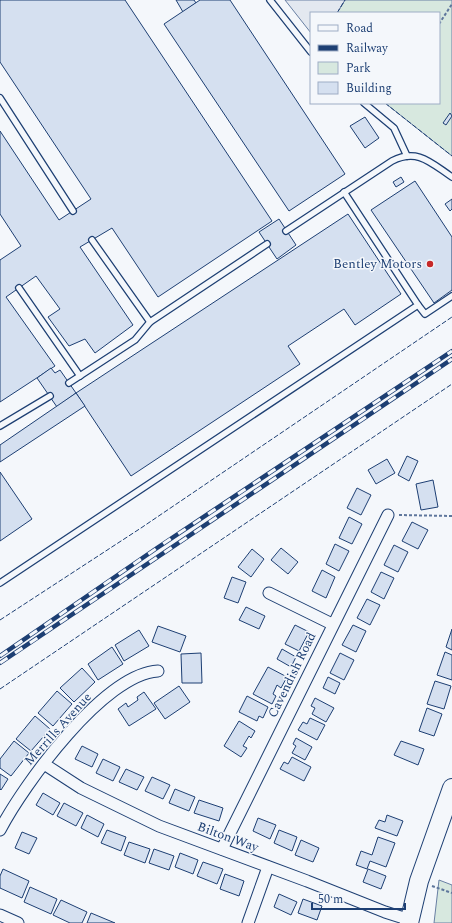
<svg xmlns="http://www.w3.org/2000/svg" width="452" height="923" viewBox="0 0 452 923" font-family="Spectral,serif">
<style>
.green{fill:#d7e8df;stroke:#687fa3}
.parking{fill:#e3e8f0;stroke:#687fa3}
.building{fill:#d5e0f0;stroke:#1d3f73}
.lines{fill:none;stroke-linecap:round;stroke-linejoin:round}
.lane-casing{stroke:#1d3f73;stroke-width:8}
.street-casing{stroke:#1d3f73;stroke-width:13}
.primary-casing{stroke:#1d3f73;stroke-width:20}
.path{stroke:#5e769c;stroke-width:2;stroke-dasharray:3 2;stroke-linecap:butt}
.lane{stroke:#f4f7fb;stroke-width:5.5}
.street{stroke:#f4f7fb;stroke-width:11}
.primary{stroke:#f4f7fb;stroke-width:18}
.rail-casing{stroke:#1d3f73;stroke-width:4.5}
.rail{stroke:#f4f7fb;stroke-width:3;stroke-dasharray:9;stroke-linecap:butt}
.fence{stroke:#1d3f73;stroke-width:1;stroke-dasharray:5 2;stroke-linecap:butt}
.poi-dot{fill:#c62828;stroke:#f4f7fb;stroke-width:1.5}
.labels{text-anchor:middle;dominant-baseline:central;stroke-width:3;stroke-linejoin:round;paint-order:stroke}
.poi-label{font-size:13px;fill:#1d3f73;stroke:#f4f7fb;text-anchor:end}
.street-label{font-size:13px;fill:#1d3f73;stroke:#f4f7fb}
</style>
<rect width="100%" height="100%" fill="#f4f7fb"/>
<g class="green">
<path d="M345,0H452V156L385,103H439V13H337Z"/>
<path d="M439,880L452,885V923H434Z"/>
</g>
<path class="parking" d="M285,0H345L337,13H311V33Z"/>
<g class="building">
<path d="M0,0H125L272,221L158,297L112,228L80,247L133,325L95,353L85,339L69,346L48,317L60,309L36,276L6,297L55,366L0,402V260L21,246L0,214V131L59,220L91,199L0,62Z"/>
<path d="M176,0H194L196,3L183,12Z"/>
<path d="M200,0H230L345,174L289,211L164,24Z"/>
<path d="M450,113L452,116L446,125L443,123Z"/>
<path d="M365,117L379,138L365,148L350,126Z"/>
<path d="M401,177L404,182L396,187L393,182Z"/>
<path d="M415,181L452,237V290L434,303L371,210Z"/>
<path d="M452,199V209L450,211L445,204Z"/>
<path d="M348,214L401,294L355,325L344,309L288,346L300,364L131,476L76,393Z"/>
<path d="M279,219L296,245L277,259L259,232Z"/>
<path d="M51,368L55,373L60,370L76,393L57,407L37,378Z"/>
<path d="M76,393L85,406L0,462V445Z"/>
<path d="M407,456L418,461L409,481L398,475Z"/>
<path d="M387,459L395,473L376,484L368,470Z"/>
<path d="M0,472L32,519L0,541Z"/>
<path d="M433,480L438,507L421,510L416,484Z"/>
<path d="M357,488L371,495L361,515L347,508Z"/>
<path d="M349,517L362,524L352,544L339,538Z"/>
<path d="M412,522L428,530L418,549L402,541Z"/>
<path d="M335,544L349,551L339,571L326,564Z"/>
<path d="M394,545L408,552L398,572L384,565Z"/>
<path d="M281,548L298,562L288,574L271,560Z"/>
<path d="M252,549L264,559L251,577L238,567Z"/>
<path d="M322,570L335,577L326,598L312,591Z"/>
<path d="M381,572L394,578L384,599L371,592Z"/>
<path d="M232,577L246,582L238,603L224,598Z"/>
<path d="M367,599L380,605L370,625L357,618Z"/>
<path d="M246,607L265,616L259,629L239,620Z"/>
<path d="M295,625L309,632L299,651L285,644Z"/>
<path d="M353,625L366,631L356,652L342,645Z"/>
<path d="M158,626L186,636L180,652L152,642Z"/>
<path d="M452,629V650L446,647Z"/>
<path d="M139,630L149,646L124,661L115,645Z"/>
<path d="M112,647L123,664L98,680L88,664Z"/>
<path d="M282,649L296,657L291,667L277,659Z"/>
<path d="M445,652L452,655V680L437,675Z"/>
<path d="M201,653L202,683H182L181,654Z"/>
<path d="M340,653L354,660L344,680L330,673Z"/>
<path d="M268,667L287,677L281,688L277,685L273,694L276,696L272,704L253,694Z"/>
<path d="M82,668L95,682L74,702L60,688Z"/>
<path d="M328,677L340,683L335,694L323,688Z"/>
<path d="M435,681L451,686L444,709L427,704Z"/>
<path d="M179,686L190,702L165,719L154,703Z"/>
<path d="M57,691L72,704L53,726L38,713Z"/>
<path d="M144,692L156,709L129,726L118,709L126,703L128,707L138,700L137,697Z"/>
<path d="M247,696L268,707L263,718L259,716L257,721L239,712Z"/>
<path d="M315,698L334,708L326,722L312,714L315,708L311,706Z"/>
<path d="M427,708L442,714L434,736L419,731Z"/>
<path d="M35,716L50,729L31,751L16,739Z"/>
<path d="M310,718L325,725L317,740L298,730L303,722L307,724Z"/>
<path d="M239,721L255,731L251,738L249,736L243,746L247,748L241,757L224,746Z"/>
<path d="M296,738L312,747L305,760L292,753L296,746L293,744Z"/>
<path d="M14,741L29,753L11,776L0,768V759Z"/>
<path d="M401,741L424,749L418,765L394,755Z"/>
<path d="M82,746L98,754L92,767L75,759Z"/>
<path d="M292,757L311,767L304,781L280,769L284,762L288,764Z"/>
<path d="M103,759L120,767L113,781L96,773Z"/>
<path d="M126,769L144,777L137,790L119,782Z"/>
<path d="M0,774L8,779L1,790L0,789Z"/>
<path d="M152,777L170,785L163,799L145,791Z"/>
<path d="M175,789L195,797L189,811L169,803Z"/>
<path d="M43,793L60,803L53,815L36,805Z"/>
<path d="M199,800L223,808L219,821L194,813Z"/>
<path d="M64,803L83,813L76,826L57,816Z"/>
<path d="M87,815L104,824L98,837L81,828Z"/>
<path d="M387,815L403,821L397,836L375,828L379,820L385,822Z"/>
<path d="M258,818L276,825L270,839L253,831Z"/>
<path d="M107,830L126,837L121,851L101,843Z"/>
<path d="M279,830L297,837L292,851L274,843Z"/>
<path d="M22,832L37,838L29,854L15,848Z"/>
<path d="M378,837L395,843L386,867L370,861L367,869L356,865L361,851L372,855Z"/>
<path d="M301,840L319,848L313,862L295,855Z"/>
<path d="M129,842L150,849L145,863L124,855Z"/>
<path d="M154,849L174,856L169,870L149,863Z"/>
<path d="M180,853L198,860L193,874L175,867Z"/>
<path d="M203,862L223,869L217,884L197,876Z"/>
<path d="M3,869L29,881L22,898L0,888V876Z"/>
<path d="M368,869L386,876L381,889L363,882Z"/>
<path d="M225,874L244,881L239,896L220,889Z"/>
<path d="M30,887L57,899L51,914L24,902Z"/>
<path d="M279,894L297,902L291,915L274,907Z"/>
<path d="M303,899L322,906L317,920L298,913Z"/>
<path d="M61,900L87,912L82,923H70L53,915Z"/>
<path d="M91,913L115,923H87Z"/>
</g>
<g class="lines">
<g class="lane-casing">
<g id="lane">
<path d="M270,0L311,52"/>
<path d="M0,98L73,211"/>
<path d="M364,103L394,128L407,156"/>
<path d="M286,231L392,161C418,148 431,163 452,177"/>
<path d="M92,240L150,322"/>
<path d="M19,288L80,376"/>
<path d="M418,305L425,314L452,296"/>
<path d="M69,383L135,340L150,322L267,244"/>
<path d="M0,426L50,396"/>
<path d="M0,583L418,305L344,192"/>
</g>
</g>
<g class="street-casing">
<g id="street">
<path d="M269,593L332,624"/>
<path d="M44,764L81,788L159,826L307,881L385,912L410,920"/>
<path d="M0,830C24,784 104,674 158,671"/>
<path d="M222,849L388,515"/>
<path d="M0,915L18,923"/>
<path d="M248,923L268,867"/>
</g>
</g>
<g class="primary-casing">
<path id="primary" d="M409,923L419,881L452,788"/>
</g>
<g class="path">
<path d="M439,24L452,4"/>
<path d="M399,515L452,516"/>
<path d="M432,886L452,893"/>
</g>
<use href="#lane" class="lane"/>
<use href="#street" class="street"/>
<use href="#primary" class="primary"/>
<g class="rail-casing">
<g id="rail">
<path d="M0,656L157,548L452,351"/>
<path d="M0,663L452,359"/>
</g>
</g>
<use href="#rail" class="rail"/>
<g class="fence">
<path d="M337,13L345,0"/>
<path d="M385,103L452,156"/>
<path d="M0,620L141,528L452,317"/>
<path d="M0,689L452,384"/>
</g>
</g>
<circle class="poi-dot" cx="430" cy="264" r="4"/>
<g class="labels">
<g class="poi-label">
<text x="422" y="264">Bentley Motors</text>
</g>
<g class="street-label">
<text transform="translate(292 675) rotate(-64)">Cavendish Road</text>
<text transform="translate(58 729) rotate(-48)">Merrills Avenue</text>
<text transform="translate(228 837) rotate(20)">Bilton Way</text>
</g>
</g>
<rect x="310" y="12" width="130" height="92" fill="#f4f7fb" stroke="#9eadc5"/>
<rect x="318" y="25" width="20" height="6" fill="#f4f7fb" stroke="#9eadc5"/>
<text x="346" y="32" font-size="12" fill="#1d3f73">Road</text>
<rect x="318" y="45" width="20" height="6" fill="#1d3f73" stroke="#9eadc5"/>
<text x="346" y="52" font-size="12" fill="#1d3f73">Railway</text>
<rect x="318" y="62" width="20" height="12" fill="#d7e8df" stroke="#9eadc5"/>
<text x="346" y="72" font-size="12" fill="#1d3f73">Park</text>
<rect x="318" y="82" width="20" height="12" fill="#d5e0f0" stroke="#9eadc5"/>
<text x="346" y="92" font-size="12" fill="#1d3f73">Building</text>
<path d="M312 903v6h93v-6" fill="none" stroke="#1d3f73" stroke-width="2"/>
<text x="318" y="903" font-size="12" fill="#1d3f73" stroke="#f4f7fb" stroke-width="3" paint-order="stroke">50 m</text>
</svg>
